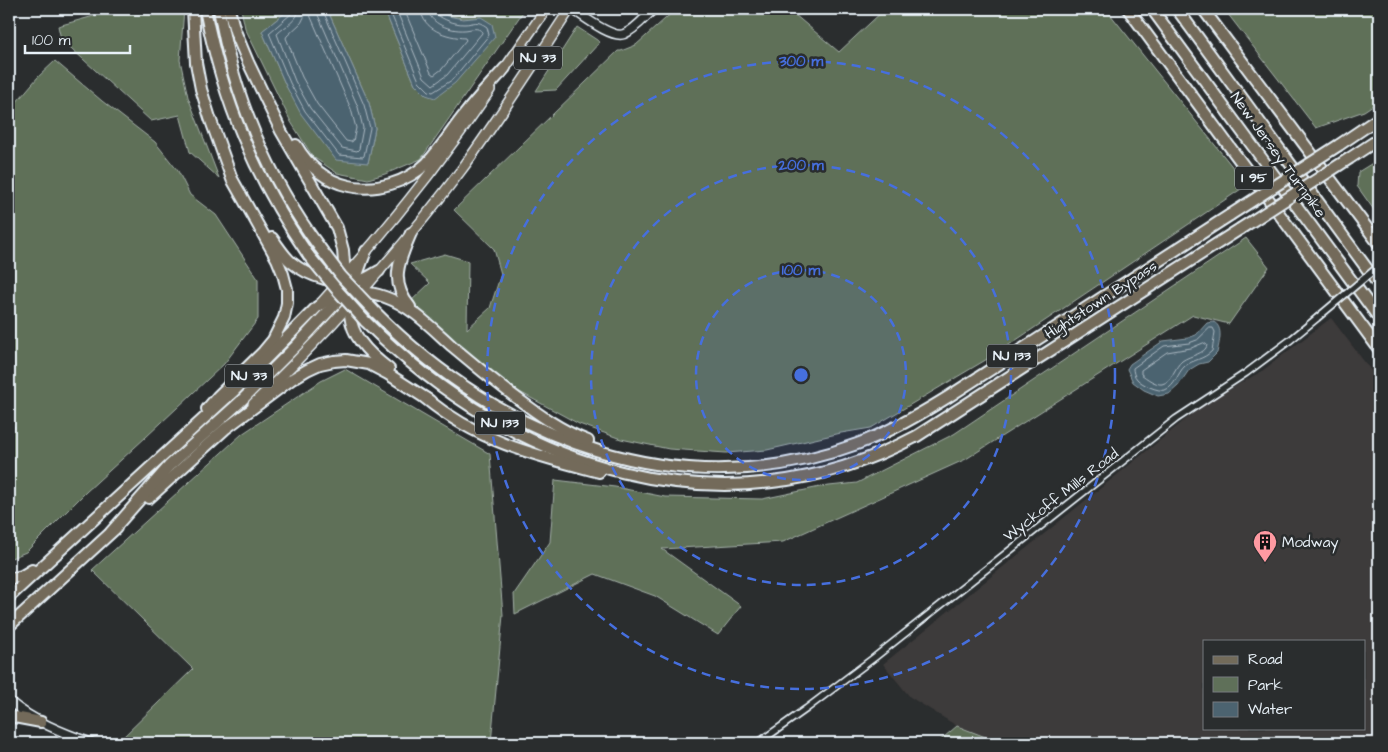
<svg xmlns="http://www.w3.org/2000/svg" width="1388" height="752" viewBox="0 0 1388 752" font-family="'Architects Daughter',sans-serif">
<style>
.built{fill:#3e3a3a;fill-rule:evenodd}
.green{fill:#5f7059;stroke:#a4b0a8}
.water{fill:#4c6370;stroke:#8a9ca6}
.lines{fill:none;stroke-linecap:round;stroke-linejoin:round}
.shore{stroke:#aab8c2;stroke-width:1}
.street-casing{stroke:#e8f1f8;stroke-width:9}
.secondary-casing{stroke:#e8f1f8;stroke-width:11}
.primary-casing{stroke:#e8f1f8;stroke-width:12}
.highway-casing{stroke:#e8f1f8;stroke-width:14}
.street{stroke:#2a2d2e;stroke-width:5.5}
.secondary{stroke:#2a2d2e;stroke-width:8}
.primary{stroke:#736b5a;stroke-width:9}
.highway{stroke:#736b5a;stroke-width:10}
.street-bridge-casing{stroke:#e8f1f8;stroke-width:9;stroke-linecap:butt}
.highway-bridge-casing{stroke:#e8f1f8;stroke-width:14;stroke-linecap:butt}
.street-bridge{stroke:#2a2d2e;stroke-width:5.5}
.highway-bridge{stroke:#736b5a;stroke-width:10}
.ring{fill:none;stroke:#466fde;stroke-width:2.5;stroke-dasharray:9 6}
.labels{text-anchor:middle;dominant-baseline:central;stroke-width:5;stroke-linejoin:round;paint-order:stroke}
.shield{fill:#2a2d2e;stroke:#afb6bb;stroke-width:1}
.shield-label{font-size:14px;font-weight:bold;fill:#e8f1f8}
.street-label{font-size:15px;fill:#e8f1f8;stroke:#2a2d2e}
.poi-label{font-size:15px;fill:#e8f1f8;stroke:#2a2d2e;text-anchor:start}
.centre{fill:#466fde;stroke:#2a2d2e;stroke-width:2.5}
.ring-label{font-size:15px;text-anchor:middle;font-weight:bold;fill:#466fde;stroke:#2a2d2e;stroke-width:5;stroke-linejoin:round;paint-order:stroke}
</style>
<rect width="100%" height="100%" fill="#2a2d2e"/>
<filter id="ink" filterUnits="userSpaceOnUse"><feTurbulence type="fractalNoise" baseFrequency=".02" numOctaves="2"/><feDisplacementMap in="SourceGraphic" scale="10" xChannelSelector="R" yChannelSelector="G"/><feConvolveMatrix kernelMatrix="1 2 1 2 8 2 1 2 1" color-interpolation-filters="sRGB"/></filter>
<g filter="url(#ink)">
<path class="built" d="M1331,318L1379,381V743H1001L957,726L910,697L883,664L1206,403L1262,371ZM1204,641H1364V728H1204Z"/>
<g class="green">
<path d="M119,9H184L180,60L188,97L219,178L190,152L180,115L151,121L61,39L58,26Z"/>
<path d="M241,9H290L262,31L286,86L294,99L368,163L375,128L369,103L327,9H384L415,84L481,17C462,19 453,19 436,9H525L421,159L385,174L368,179L337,173L313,157L291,122L245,28Z"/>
<path d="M676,9H788L839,52L885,9H1106L1247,185L994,355L871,428L841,433L767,450L726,453L669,449L621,439L579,424L505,384L409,303L430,283L410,264L445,254L468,261L467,329L490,308L501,274L494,249L454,210L618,51H621L636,45Z"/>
<path d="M1224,9H1379V101L1364,111L1316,128Z"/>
<path d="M577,27L600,42L556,90L536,91Z"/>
<path d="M55,61L102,101L155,142L178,171L190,195L216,215L258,279V319L224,364L146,437L86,492L26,552L9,559V434L15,427L9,421V111L38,77Z"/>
<path d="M1379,159V217L1357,186L1358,172Z"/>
<path d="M1246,238L1269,267L1229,324L1193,315L966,459L783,542L662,549L741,606L718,635L655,596L595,574L515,614L514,594L550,542L555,480L615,487L665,497L762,499L820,487L857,483L954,434Z"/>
<path d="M345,369L490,454L503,615L491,743H134L122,738L193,669L92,570L242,434L321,381Z"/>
<path d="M957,726L1001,743H937Z"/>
</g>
<g class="water">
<path d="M290,9H327L369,103L375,128L368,163L336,160L301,114L286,86L262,31Z"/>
<path d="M384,9H436L448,16L463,19L481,17L492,24L495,37L455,83L435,98L426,95L415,84Z"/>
<path d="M1214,322C1224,328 1219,343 1217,353L1208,362L1199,364L1189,370L1178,386L1169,394L1158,396L1144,390L1133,382L1127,369L1130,364L1163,341L1188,338L1196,335L1207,323Z"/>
</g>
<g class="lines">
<g class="shore">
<path d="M292,9L291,14L269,33L290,83L305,111L339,155L363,157L364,156L370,128L364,105L324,13L323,9"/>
<path d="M299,9C298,21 285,26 277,34L295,81L310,108L342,148L357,151L359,149L363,128L358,107L318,15L317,9"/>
<path d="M389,9L419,81L429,91L433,92L452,80L489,35L487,27C476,19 475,24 464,24C454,24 444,20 436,14L435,9"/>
<path d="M396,9L424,77L433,85L447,75L482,33C482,32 481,30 480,30C476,27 469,30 464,30C451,31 429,24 428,9"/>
<path d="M404,9L431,73L434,75L442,69L466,40L465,38C447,37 422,30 421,9"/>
<path d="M306,14L310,15L351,109L356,128L353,141L351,142L346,141L317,104L302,77L286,38L287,36L301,23Z"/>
<path d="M1210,328H1213L1215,332L1212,351C1203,360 1194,359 1185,366C1177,373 1176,386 1165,390C1158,392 1141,384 1137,379C1134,376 1133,371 1133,368L1164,346L1189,343L1197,340Z"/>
<path d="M1204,343L1207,345C1206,354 1190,355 1182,361C1175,366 1172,382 1162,384C1156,385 1146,378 1141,374V370L1167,352L1191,348Z"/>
</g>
<g class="street-casing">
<g id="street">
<path d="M59,743L67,734"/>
<path d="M758,743L806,709L875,657L1176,419L1246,373L1289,341L1317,318"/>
</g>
</g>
<g class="secondary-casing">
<g id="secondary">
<path d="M572,9C583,16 612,39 624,34C635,30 645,17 654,9"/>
<path d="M9,701C33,721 63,733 92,743"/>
</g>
</g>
<g class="primary-casing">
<g id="primary">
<path d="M501,74L546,9"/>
<path d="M321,303C382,236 439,165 490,90"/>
<path d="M253,404C329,331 399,253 462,169C500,117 535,62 570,9"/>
</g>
</g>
<g class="highway-casing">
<g id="highway">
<path d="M193,9L196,63L201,89L210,118L232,179L277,259L283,274L287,289V303L284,318L273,340L263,352L218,396L207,409"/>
<path d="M205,9C223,102 255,178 309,256"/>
<path d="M219,9C233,95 268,178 320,248"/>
<path d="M1128,9L1379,349"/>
<path d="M1152,9L1379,318"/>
<path d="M1177,9L1379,285"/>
<path d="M1203,9L1379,244"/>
<path d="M296,145C308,166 326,181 349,186C377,192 407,182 427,163C441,148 452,130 465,114C477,98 492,83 505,68"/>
<path d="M1339,145L1379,118"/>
<path d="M1350,158L1379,139"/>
<path d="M272,238C278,246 284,256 291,262C310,278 338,285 361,280C368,278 373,274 379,271"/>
<path d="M366,251C345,305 337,330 389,369"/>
<path d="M410,307C389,281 399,261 411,233"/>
<path d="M375,312C503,441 681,509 857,444C890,432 919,415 948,397L1230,215"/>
<path d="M365,321C513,469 724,539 917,436L1240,229"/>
<path d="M425,398C479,442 534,455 599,472"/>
<path d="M149,498L225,429L292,379L307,370L320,364L334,361L346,360L369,364L388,374L430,401"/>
<path d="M111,532L169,466L240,402L298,344L337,302L344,289L345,276L343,250L337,228L281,131L248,62L235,31L229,9"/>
<path d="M9,579L22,576L32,570"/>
<path d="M9,597L234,391L317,307C338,292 360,288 385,297C411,306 432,328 452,346C472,363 493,380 514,396C538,414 560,430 588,441"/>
<path d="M9,626L116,528"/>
<path d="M9,716L41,722"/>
</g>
</g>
<use href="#street" class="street"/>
<use href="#secondary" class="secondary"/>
<use href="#primary" class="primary"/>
<use href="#highway" class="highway"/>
<g class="street-bridge-casing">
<path id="street-bridge" d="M1317,318L1379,266"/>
</g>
<g class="highway-bridge-casing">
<g id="highway-bridge">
<path d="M1230,215L1339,145"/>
<path d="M1240,229L1350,158"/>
<path d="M320,248L341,276L375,312"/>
<path d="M309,256L338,291L365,321"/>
</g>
</g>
<use href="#street-bridge" class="street-bridge"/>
<use href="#highway-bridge" class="highway-bridge"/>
</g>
</g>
<circle cx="801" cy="375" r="105" fill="#466fde" fill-opacity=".12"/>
<g class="ring">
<circle cx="801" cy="375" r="105"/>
<circle cx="801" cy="375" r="210"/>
<circle cx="801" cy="375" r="314"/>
</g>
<defs>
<g id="building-pin" transform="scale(1.25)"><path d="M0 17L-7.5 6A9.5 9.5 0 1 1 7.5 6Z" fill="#ff9aa2" stroke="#2a2d2e"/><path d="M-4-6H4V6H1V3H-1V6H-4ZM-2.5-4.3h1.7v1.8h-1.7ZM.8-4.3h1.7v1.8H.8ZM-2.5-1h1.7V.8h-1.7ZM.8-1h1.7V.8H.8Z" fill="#111"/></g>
</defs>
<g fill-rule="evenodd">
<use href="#building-pin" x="1265" y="542"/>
</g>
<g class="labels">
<g class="shield">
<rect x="514" y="46.5" width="48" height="23" rx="4"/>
<rect x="1235" y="166.5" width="38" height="23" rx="4"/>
<rect x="987" y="344.5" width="50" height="23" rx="4"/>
<rect x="225" y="364.5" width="48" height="23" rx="4"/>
<rect x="475" y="411.5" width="50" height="23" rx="4"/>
</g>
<g class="shield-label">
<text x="538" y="58">NJ 33</text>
<text x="1254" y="178">I 95</text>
<text x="1012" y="356">NJ 133</text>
<text x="249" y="376">NJ 33</text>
<text x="500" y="423">NJ 133</text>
</g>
<g class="street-label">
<text transform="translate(1278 155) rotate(54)">New Jersey Turnpike</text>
<text transform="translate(1101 300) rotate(-33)">Hightstown Bypass</text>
<text transform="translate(1061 495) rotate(-38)">Wyckoff Mills Road</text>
</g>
<g class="poi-label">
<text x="1282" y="542">Modway</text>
</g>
</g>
<circle cx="801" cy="375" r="8" class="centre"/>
<g class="ring-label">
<text x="801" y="66">300 m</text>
<text x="801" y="170">200 m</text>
<text x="801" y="275">100 m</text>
</g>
<rect width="1388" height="752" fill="none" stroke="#2a2d2e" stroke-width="30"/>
<rect x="15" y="15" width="1358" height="722" fill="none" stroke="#e8f1f8" stroke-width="2" filter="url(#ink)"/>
<rect x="1203" y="640" width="162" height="90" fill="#2a2d2e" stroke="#767b7f"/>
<rect x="1213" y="656" width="25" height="8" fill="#736b5a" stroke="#767b7f"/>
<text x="1248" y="664" font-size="15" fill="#e8f1f8">Road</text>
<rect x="1213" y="677" width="25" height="15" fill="#5f7059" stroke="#767b7f"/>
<text x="1248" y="690" font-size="15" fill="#e8f1f8">Park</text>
<rect x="1213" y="702" width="25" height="15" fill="#4c6370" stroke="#767b7f"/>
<text x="1248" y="714" font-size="15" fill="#e8f1f8">Water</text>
<path d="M25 45v8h105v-8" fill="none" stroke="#e8f1f8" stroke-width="2.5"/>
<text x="32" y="45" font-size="15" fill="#e8f1f8" stroke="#2a2d2e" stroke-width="4" paint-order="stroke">100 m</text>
</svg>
